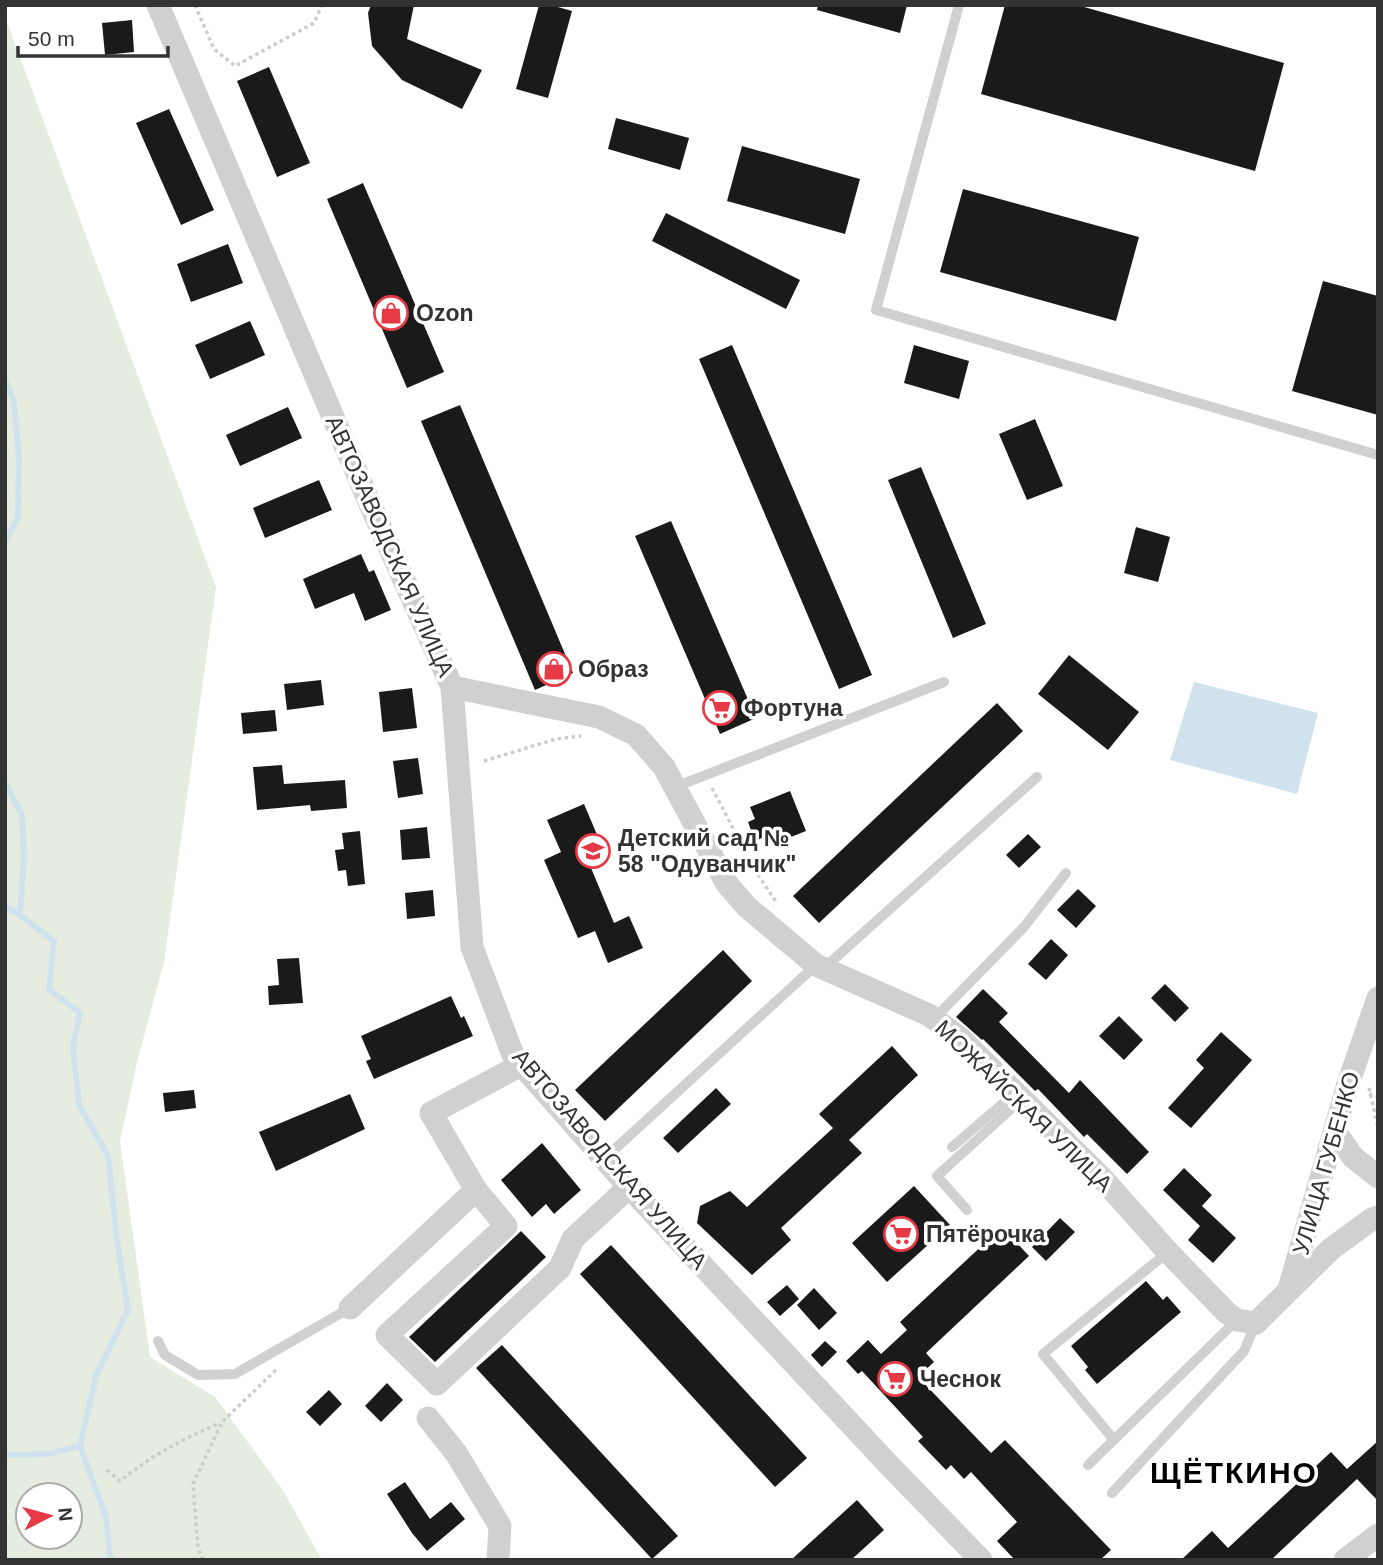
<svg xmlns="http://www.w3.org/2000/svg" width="1383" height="1565" viewBox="0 0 1383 1565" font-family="Helvetica,sans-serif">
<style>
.green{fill:#e6ecdf;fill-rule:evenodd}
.water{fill:#cfe2ee}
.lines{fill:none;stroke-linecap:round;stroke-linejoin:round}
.stream{stroke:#cfe2ee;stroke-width:6}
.building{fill:#1a1a1a}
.path{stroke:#cdcdcd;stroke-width:3.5;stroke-dasharray:3.5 3.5;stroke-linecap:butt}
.lane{stroke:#d0d0d0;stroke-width:10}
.street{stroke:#d0d0d0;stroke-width:23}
.labels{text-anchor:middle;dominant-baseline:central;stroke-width:7;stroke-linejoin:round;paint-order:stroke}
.poi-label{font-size:23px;font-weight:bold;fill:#333;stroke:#fff;text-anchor:start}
.street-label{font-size:23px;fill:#333;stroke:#fff}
.district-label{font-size:30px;font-weight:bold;letter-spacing:2px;fill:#000;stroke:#fff}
</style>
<rect width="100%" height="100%" fill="#fff"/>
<path class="green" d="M5,17L216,587L164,962L137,1062L120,1141L150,1357L215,1397L282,1489L322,1560H5ZM28,1495H70V1537H28Z"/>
<path class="water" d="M1194,682L1318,713L1297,794L1170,760Z"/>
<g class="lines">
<g class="stream">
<path d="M5,380L14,402L19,457L18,518L5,542"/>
<path d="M5,783L22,815L24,855L20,915L54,941L49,989L80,1013L73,1047L79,1105L108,1156L117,1241L128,1310L96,1376L80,1446L106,1517L110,1556L113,1560"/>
<path d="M5,906L20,915"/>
<path d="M5,1455L48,1454L80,1446"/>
</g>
</g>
<g class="building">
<path d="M371,5H414L407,39L482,70L462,109L402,80L372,46L368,13Z"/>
<path d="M539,5H551L572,11L548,98L516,89Z"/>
<path d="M818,5H907L900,33L817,10Z"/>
<path d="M1005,5H1077L1284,63L1255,171L981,94Z"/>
<path d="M132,20L134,52L105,55L102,23Z"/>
<path d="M269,67L310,163L277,177L237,81Z"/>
<path d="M169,109L214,210L181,225L136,123Z"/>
<path d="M616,118L689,138L680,170L608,149Z"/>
<path d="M742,146L860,179L845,234L727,201Z"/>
<path d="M363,183L444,372L407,388L327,199Z"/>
<path d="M963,189L1139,237L1116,321L940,272Z"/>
<path d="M666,213L800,280L786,309L652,241Z"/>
<path d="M228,244L243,283L191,302L177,264Z"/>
<path d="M1323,281L1378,296V415L1292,391Z"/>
<path d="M250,321L265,355L210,379L195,345Z"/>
<path d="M732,345L872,675L839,689L699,359Z"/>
<path d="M914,345L969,361L959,399L904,383Z"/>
<path d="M460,405L573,673L535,690L421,421Z"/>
<path d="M288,407L302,438L240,466L226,435Z"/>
<path d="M1035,419L1063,486L1027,500L999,434Z"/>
<path d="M921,467L986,624L953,638L888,480Z"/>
<path d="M319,480L332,510L265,538L253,508Z"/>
<path d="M671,521L756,718L720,734L635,536Z"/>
<path d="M1136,527L1170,537L1158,582L1124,573Z"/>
<path d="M361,554L369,572L374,570L391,610L365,621L354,593L315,609L303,579Z"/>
<path d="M1069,655L1139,712L1108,750L1038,694Z"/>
<path d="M321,680L324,705L287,710L284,684Z"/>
<path d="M412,688L417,728L383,732L379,692Z"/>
<path d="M997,703L1023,731L819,923L793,896Z"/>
<path d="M275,710L277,731L243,734L241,713Z"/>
<path d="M418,758L423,794L398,798L393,761Z"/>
<path d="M282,765L284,784L345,780L347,808L311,811L310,805L257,810L253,767Z"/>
<path d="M790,791L806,831L768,846L764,837L755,841L748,822L755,819L750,807Z"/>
<path d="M584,804L598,837L581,844L614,923L629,916L643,948L608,963L595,931L578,938L544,860L561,852L547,820Z"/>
<path d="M427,827L430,858L402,860L400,830Z"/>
<path d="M360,831L365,884L348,886L346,870L338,871L335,850L344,849L342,833Z"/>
<path d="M1028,834L1041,847L1019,868L1006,855Z"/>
<path d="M1078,889L1096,906L1076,928L1057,910Z"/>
<path d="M433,890L435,916L407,919L405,893Z"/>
<path d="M1051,939L1068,955L1046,980L1028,964Z"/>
<path d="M723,950L752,981L605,1121L575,1090Z"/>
<path d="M299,958L303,1003L269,1005L268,986L279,985L277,959Z"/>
<path d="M1165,984L1189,1008L1175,1022L1151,998Z"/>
<path d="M983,989L1008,1013L999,1022L1069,1093L1080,1080L1149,1152L1127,1174L1087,1134L1084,1137L1038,1089L1035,1091L983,1039L982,1040L956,1017Z"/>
<path d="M451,996L461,1018L464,1016L473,1036L374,1079L366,1061L371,1059L361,1036Z"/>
<path d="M1119,1016L1143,1040L1124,1060L1099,1036Z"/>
<path d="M1221,1032L1252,1060L1191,1128L1168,1108L1204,1068L1196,1060Z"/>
<path d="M892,1046L918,1075L849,1140L862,1153L781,1228L791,1240L752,1275L697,1223L700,1206L730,1191L747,1207L833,1128L819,1114Z"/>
<path d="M716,1088L731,1104L678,1153L663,1138Z"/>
<path d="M194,1090L196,1108L165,1112L163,1093Z"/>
<path d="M350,1094L365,1129L276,1171L259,1132Z"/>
<path d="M542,1143L581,1190L554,1214L546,1204L532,1217L501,1180Z"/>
<path d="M1184,1168L1212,1195L1202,1206L1236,1238L1213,1263L1188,1240L1200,1226L1163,1190Z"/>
<path d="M914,1186L950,1225L887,1282L852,1243Z"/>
<path d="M1060,1218L1075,1232L1046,1261L1032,1247Z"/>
<path d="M1002,1227L1029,1256L926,1353L934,1362L918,1377L991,1453L1005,1440L1111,1550L1100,1560H1015L997,1541L1017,1522L971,1472L964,1479L951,1465L946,1470L918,1441L923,1437L862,1371L858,1374L846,1361L868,1340L881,1354L907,1330L900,1322Z"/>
<path d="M521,1231L546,1257L435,1362L409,1337Z"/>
<path d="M611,1245L807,1458L775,1487L580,1274Z"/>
<path d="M1146,1281L1163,1300L1167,1296L1181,1312L1097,1384L1085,1370L1088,1367L1071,1346Z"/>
<path d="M787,1285L799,1299L780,1316L767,1302Z"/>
<path d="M814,1288L837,1313L819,1330L797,1305Z"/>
<path d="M825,1341L837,1352L822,1367L811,1355Z"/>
<path d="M502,1345L678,1536L652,1559L476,1368Z"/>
<path d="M387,1383L403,1400L381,1422L365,1406Z"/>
<path d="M329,1390L342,1404L320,1426L306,1412Z"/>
<path d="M1378,1441V1501L1357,1479L1271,1560H1181L1212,1531L1228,1548L1331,1452L1347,1469Z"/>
<path d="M405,1482L430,1519L451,1502L465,1519L427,1551L412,1533L387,1494Z"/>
<path d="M857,1500L884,1530L851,1560H791Z"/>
</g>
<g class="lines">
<g class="path">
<path d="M195,5L214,49L235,66L314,23L322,5"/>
<path d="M484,761L556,739L581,736"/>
<path d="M712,788L756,872L777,903"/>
<path d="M1369,1088L1378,1127"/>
<path d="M1369,1094L1378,1097"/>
<path d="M107,1470L120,1481C154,1454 181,1440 220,1423"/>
<path d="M203,1560L198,1548L193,1484L222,1422L278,1368"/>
</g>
<g class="lane">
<path d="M959,5L876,310L1378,455"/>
<path d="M675,787L944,682"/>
<path d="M823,969L1037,777"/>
<path d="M934,1019L1024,927L1066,873"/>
<path d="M952,1147L1007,1100"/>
<path d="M604,1159L816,965"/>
<path d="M967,1210L937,1176L1022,1099"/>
<path d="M158,1341L165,1355L198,1375L235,1374L350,1308"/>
<path d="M1114,1440L1043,1354L1168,1252"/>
<path d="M1088,1465L1237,1320"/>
<path d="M1112,1493L1244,1351L1256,1323"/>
</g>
<g class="street">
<path d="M158,5L370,504L452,687L472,947L513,1055L629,1187L889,1465L981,1560"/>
<path d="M452,687L599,717L636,735L664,767L727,884L747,907L816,965L929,1015L960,1038L1101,1177L1168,1252L1226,1312L1237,1320L1256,1323L1331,1249L1372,1219L1378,1217"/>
<path d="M521,1065L431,1113L476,1190L506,1226L387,1335L437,1384L560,1268L573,1239L629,1187"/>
<path d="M1336,1133L1353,1157L1378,1177"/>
<path d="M1289,1289L1348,1084L1378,998"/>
<path d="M350,1308L476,1190"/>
<path d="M428,1418L456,1453L500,1526L498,1560"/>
<path d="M1345,1560L1378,1535"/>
</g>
</g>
<defs>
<g id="shop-ring" transform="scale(1.75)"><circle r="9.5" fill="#fff" stroke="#e63946" stroke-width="1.5"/><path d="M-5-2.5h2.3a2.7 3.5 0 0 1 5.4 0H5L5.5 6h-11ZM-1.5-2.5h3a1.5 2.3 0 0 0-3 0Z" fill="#e63946"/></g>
<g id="supermarket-ring" transform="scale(1.75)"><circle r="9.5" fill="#fff" stroke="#e63946" stroke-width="1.5"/><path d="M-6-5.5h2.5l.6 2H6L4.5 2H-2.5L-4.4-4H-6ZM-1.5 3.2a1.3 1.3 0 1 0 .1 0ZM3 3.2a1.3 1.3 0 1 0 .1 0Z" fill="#e63946"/></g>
<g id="school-ring" transform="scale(1.75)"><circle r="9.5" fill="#fff" stroke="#e63946" stroke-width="1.5"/><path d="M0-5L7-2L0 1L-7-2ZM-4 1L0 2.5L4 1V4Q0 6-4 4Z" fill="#e63946"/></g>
</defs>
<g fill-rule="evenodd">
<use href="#shop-ring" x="391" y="313"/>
<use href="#shop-ring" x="554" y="669"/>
<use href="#supermarket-ring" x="720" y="708"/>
<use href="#school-ring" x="593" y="851"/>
<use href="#supermarket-ring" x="901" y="1234"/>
<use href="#supermarket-ring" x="895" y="1379"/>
</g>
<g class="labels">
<g class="poi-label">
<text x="416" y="313">Ozon</text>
<text x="578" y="669">Образ</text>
<text x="744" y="708">Фортуна</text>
<text x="618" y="838">Детский сад №<tspan x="618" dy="26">58 "Одуванчик"</tspan></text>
<text x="926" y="1234">Пятёрочка</text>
<text x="920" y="1379">Чеснок</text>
</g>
<g class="street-label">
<text transform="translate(390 546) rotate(66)">АВТОЗАВОДСКАЯ УЛИЦА</text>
<text transform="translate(1024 1106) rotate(44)">МОЖАЙСКАЯ УЛИЦА</text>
<text transform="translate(610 1159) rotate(49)">АВТОЗАВОДСКАЯ УЛИЦА</text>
<text transform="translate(1326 1163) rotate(-74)">УЛИЦА ГУБЕНКО</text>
</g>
<g class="district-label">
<text x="1234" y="1472">ЩЁТКИНО</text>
</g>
</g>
<rect width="1383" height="1565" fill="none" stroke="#333333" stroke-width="14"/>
<g transform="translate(49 1516) rotate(84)"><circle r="33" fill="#ffffff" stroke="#adadad" stroke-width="2"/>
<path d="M0-5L12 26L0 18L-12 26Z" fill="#e63946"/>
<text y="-10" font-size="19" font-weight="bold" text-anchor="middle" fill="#333333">N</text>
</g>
<path d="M18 46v10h150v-10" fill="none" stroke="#333333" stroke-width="3.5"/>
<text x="28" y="46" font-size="21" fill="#333333" stroke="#ffffff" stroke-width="5" paint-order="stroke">50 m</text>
</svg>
